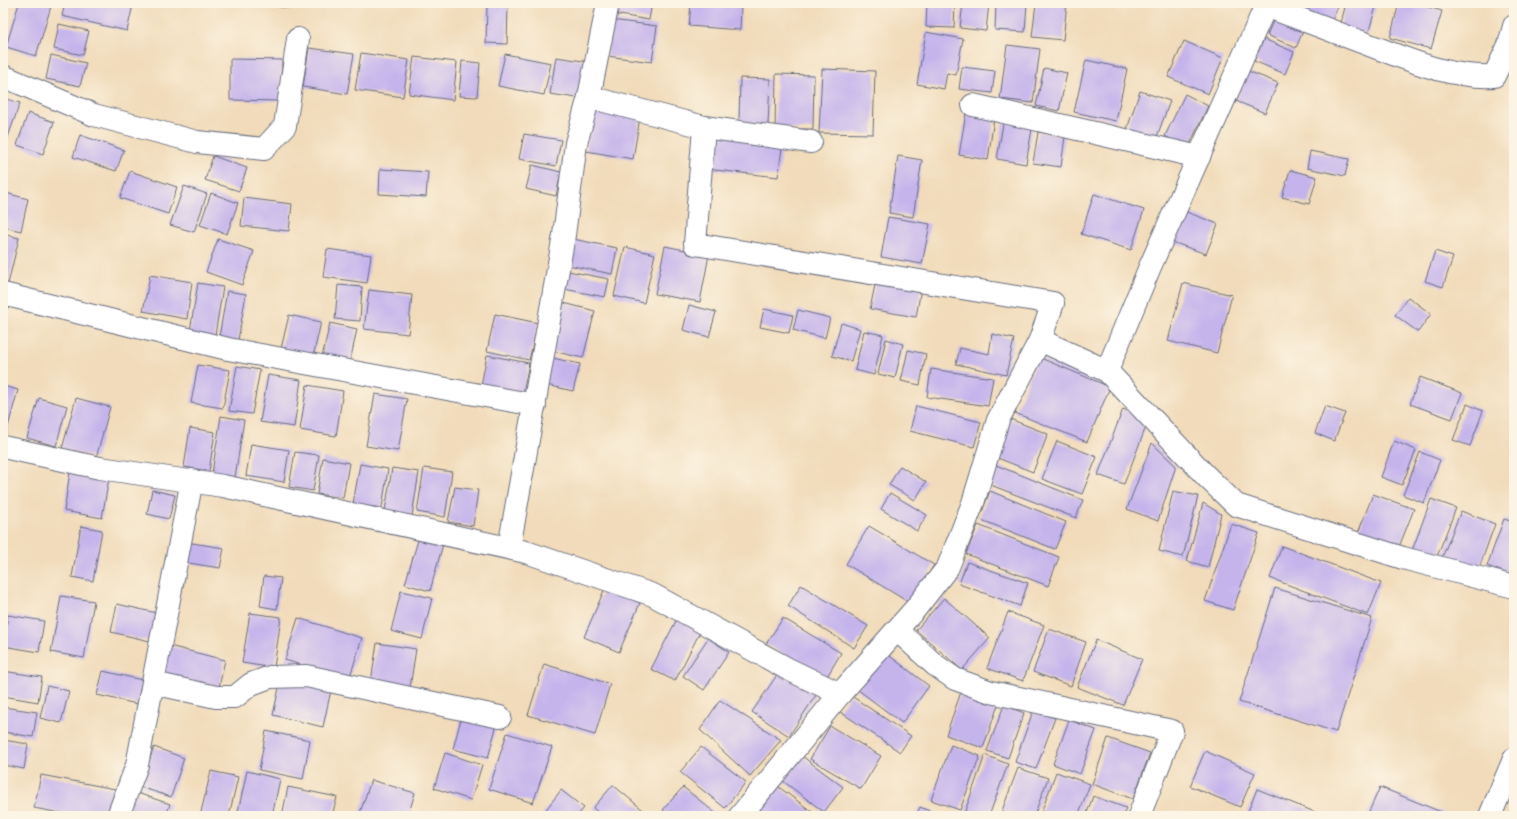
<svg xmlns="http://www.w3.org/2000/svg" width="1517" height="819" viewBox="0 0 1517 819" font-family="Mali,sans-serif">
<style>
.building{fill:#c5b4ec}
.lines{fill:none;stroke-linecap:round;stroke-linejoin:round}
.minor-casing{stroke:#666b7e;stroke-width:24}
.minor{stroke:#fff;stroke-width:22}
</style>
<rect width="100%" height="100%" fill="#fcf5e5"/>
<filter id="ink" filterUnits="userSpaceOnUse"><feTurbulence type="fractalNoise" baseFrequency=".025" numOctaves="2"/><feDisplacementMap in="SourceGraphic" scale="8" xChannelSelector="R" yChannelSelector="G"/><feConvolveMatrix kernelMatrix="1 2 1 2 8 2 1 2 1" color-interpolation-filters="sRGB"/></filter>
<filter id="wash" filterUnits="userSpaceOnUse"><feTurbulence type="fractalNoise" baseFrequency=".012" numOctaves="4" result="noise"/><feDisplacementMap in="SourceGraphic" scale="16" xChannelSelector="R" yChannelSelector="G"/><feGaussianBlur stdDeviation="0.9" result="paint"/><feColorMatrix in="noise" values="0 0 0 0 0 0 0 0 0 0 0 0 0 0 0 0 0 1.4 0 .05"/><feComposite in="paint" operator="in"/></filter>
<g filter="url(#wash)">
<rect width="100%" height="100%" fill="#f1dbba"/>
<g id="blocks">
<g class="building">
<path d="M19,3H52L36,56L6,47Z"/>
<path d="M65,3H123L133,5L127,31L62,16Z"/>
<path d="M246,3H290L289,8Z"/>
<path d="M615,3H652L649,20L614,14Z"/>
<path d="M691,3L741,5L740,30L689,26Z"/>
<path d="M927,3H955L954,28L926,27Z"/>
<path d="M963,3H989L986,31L960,28Z"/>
<path d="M996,3H1027L1025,32L995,30Z"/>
<path d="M1036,3H1067L1063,40L1032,37Z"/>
<path d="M1285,3H1337L1339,4L1330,25Z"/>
<path d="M1346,3H1377L1368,34L1340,27Z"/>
<path d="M1399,3H1414L1442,11L1431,49L1390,38Z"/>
<path d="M487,5L508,6L507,44L486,43Z"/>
<path d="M1274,19L1303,31L1296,48L1267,35Z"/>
<path d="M611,20L657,26L652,62L607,56Z"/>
<path d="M59,24L89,31L83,55L54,49Z"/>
<path d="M926,32L963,39L956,75L947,73L944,89L917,84Z"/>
<path d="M1264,39L1294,52L1285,74L1254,61Z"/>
<path d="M1184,41L1223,58L1208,94L1168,77Z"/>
<path d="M1007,45L1040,49L1033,103L1000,99Z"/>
<path d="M309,48L354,54L347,94L303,87Z"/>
<path d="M361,53L409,60L403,97L355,90Z"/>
<path d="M505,54L551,63L544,95L498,86Z"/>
<path d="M51,55L86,63L80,86L46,79Z"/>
<path d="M414,57L457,62L453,100L409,94Z"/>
<path d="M556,57L590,62L584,99L550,94Z"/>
<path d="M230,59L282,60L281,101L230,100Z"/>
<path d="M1086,60L1127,69L1116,121L1074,112Z"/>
<path d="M462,61L480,63L477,97L459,96Z"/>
<path d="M962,67L995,71L992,93L959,89Z"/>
<path d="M1044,68L1067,73L1059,111L1036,106Z"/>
<path d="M822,69L875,71L873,134L819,133Z"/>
<path d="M1248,71L1278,83L1265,113L1236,101Z"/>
<path d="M776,74L814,75L813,129H775Z"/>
<path d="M740,78L770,79L768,125L739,123Z"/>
<path d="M1140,91L1170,101L1155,142L1126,132Z"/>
<path d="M1185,94L1208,106L1188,148L1165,136Z"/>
<path d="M3,98L20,103L3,151Z"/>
<path d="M593,110L640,117L633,159L586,151Z"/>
<path d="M28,113L54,122L43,154L17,145Z"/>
<path d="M966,113L994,118L988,160L959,155Z"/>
<path d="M1004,118L1033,123L1026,164L997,159Z"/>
<path d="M1038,132L1065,136L1061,167L1033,163Z"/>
<path d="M710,133L783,141L778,177L706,169Z"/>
<path d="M524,134L561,140L556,166L519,159Z"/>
<path d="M80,135L124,150L116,171L73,157Z"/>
<path d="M1310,151L1349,159L1345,176L1307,168Z"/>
<path d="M213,156L247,168L239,191L205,180Z"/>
<path d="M898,156L922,160L913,217L889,213Z"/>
<path d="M532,165L561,172L556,196L526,189Z"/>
<path d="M380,169L428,172L426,197L379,194Z"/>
<path d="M1290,170L1317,177L1309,204L1282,197Z"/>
<path d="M130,171L177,187L168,214L120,198Z"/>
<path d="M184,186L207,194L194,232L170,225Z"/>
<path d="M6,193L28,199L21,231L3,227V205Z"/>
<path d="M211,193L238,203L227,234L200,225Z"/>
<path d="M1094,194L1144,210L1131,250L1081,234Z"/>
<path d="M244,198L292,204L289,231L241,226Z"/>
<path d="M1184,211L1218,224L1206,254L1172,242Z"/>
<path d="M888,217L930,224L922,264L881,257Z"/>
<path d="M3,234L19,238L7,288L3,287Z"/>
<path d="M568,238L617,248L612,274L563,264Z"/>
<path d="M218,239L254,251L242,285L206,272Z"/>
<path d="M665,246L709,255L700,302L655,294Z"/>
<path d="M625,247L655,254L644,303L614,296Z"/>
<path d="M327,249L371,255L367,283L323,277Z"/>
<path d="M1435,251L1453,257L1443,287L1425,281Z"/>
<path d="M563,270L609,279L605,297L559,288Z"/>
<path d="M150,275L192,282L187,319L143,311Z"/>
<path d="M877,275L922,283L916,317L870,309Z"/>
<path d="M198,283L223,287L214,341L189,337Z"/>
<path d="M1183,283L1232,295L1217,353L1168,341Z"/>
<path d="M338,285L362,287L360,321L335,319Z"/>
<path d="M369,290L412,295L408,334L364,329Z"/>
<path d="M227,291L246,294L237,346L218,343Z"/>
<path d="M1408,297L1431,314L1418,332L1395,315Z"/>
<path d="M560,302L595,311L583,358L548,350Z"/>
<path d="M689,305L716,312L709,337L683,330Z"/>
<path d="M764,309L793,315L789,333L760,327Z"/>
<path d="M798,310L830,318L825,338L793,330Z"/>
<path d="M495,314L538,323L529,360L487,351Z"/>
<path d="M289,315L321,322L312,361L280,353Z"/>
<path d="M330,323L357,329L349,367L321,361Z"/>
<path d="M841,323L860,329L851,361L832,356Z"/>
<path d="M864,331L883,335L874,375L855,370Z"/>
<path d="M992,334L1014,339L1006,375L956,364L960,348L989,354Z"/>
<path d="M886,339L903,344L895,378L878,374Z"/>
<path d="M908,350L926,354L920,385L901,381Z"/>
<path d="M487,355L529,363L522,399L480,391Z"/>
<path d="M548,357L580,364L573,391L542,384Z"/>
<path d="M1038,357L1110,387L1087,442L1015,413Z"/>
<path d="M198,365L230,370L223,408L191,403Z"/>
<path d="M237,366L260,370L252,414L229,411Z"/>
<path d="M931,369L993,378L988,406L927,397Z"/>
<path d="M268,375L301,380L294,427L260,422Z"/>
<path d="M1420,377L1462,393L1452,419L1410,404Z"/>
<path d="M307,385L343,391L336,436L300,430Z"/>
<path d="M3,386L18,390L6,434L3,433Z"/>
<path d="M375,394L407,399L398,451L366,446Z"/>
<path d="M39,398L67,406L56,446L27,438Z"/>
<path d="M76,398L110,407L96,458L62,449Z"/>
<path d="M1467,404L1483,411L1470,446L1453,440Z"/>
<path d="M916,406L981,422L974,447L910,431Z"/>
<path d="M1325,406L1345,413L1334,441L1315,433Z"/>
<path d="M1123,409L1149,419L1124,484L1098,475Z"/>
<path d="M221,416L244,420L235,477L212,473Z"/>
<path d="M1010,419L1048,434L1033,472L995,457Z"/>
<path d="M190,428L215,432L209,471L184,467Z"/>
<path d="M1057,441L1097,457L1082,494L1042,479Z"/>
<path d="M1394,441L1416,450L1402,485L1381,477Z"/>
<path d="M1152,443L1176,466L1158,521L1127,509Z"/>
<path d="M251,444L289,450L284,482L246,476Z"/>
<path d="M295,452L319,455L313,491L289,487Z"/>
<path d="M1420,452L1440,460L1424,503L1403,495Z"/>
<path d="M323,458L349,463L343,498L317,494Z"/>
<path d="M360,464L388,469L382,508L353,504Z"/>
<path d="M996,465L1083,500L1076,518L988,484Z"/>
<path d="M900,466L926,482L915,500L889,485Z"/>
<path d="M392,468L419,472L412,516L385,511Z"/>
<path d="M424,468L452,472L445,517L417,512Z"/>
<path d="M70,472L109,478L102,518L64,511Z"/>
<path d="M455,487L478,490L473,526L448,522Z"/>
<path d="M152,490L175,495L169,519L147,514Z"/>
<path d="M990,491L1066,522L1055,549L979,519Z"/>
<path d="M1173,491L1198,496L1183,557L1159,551Z"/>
<path d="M890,493L927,515L917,531L881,509Z"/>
<path d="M1373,494L1414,509L1399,547L1358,533Z"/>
<path d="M1431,499L1456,508L1436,559L1412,551Z"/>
<path d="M1203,503L1221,514L1208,567L1187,561Z"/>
<path d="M1461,511L1495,524L1477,574L1441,560Z"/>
<path d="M1504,519L1514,522V576L1487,566Z"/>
<path d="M1231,524L1259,533L1233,610L1205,601Z"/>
<path d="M978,525L1059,557L1048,586L966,554Z"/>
<path d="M81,526L102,530L93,581L72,577Z"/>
<path d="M869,526L934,565L910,603L846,564Z"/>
<path d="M419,537L443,544L430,591L405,584Z"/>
<path d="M186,542L224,548L220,568L182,562Z"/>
<path d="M1282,546L1381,583L1368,615L1270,578Z"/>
<path d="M967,562L1028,583L1020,606L959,584Z"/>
<path d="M264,576L281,578L277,609L260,606Z"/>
<path d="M801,585L868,626L854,648L788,606Z"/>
<path d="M605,588L640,603L619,652L584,637Z"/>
<path d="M1275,588L1372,618L1336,732L1239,702Z"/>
<path d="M401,591L432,598L422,639L391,631Z"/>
<path d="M61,596L94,601L84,658L51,652Z"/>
<path d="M944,598L990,638L962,670L916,630Z"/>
<path d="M117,604L161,614L154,642L111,632Z"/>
<path d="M1008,612L1044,625L1023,681L987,668Z"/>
<path d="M250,613L281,617L274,668L242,663Z"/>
<path d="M8,615L44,621L39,652L3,646Z"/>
<path d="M678,617L701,630L675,681L651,669Z"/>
<path d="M298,618L362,638L349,680L285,660Z"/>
<path d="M783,618L841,653L825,680L766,644Z"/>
<path d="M1049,629L1086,642L1071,686L1033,672Z"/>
<path d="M708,638L729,652L704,690L683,676Z"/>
<path d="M1096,640L1142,659L1123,705L1077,687Z"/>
<path d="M377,643L416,649L409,694L370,688Z"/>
<path d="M169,646L225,660L219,687L162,674Z"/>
<path d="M886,653L929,686L902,723L857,689Z"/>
<path d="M544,664L610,684L595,735L528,715Z"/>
<path d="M3,671L42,677L38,702L3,696Z"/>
<path d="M103,671L142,680L137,704L97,695Z"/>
<path d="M779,672L816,695L789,736L752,712Z"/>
<path d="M281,679L331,690L323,727L273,715Z"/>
<path d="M47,686L69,691L61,723L40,718Z"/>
<path d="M961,692L998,705L983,748L946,735Z"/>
<path d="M850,695L911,736L900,752L839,711Z"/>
<path d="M720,700L781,740L750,776L700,730Z"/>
<path d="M1004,705L1024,713L1008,758L987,751Z"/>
<path d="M3,707L37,712L33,737L3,732Z"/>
<path d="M1033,711L1055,718L1036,769L1015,762Z"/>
<path d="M462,715L497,724L488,758L453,749Z"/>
<path d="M1069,720L1096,730L1080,774L1053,764Z"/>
<path d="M830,726L881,756L861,789L810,759Z"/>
<path d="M266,731L310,740L303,779L259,770Z"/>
<path d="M507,733L552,747L533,803L489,789Z"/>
<path d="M1108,738L1150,753L1133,799L1092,784Z"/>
<path d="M3,740L28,744L24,769L3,765Z"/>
<path d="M951,745L980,756L960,810L931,800Z"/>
<path d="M154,747L184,758L171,797L140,787Z"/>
<path d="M701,747L746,782L725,808L680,772Z"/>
<path d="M1205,751L1255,773L1240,807L1190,786Z"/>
<path d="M445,753L482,765L471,800L434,788Z"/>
<path d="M985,755L1008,764L989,816H970L964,814Z"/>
<path d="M802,756L843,787L824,812L783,781Z"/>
<path d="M1018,768L1048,778L1034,816H1000Z"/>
<path d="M211,771L238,777L229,816H200Z"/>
<path d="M247,771L280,779L272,816H237Z"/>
<path d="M1056,772L1090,784L1078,816H1040Z"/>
<path d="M41,775L115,789L110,816H76L34,808Z"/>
<path d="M371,780L415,793L408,816H359Z"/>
<path d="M613,785L643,810L638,816H603L593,808Z"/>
<path d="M776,785L815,814L813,816H770L759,809Z"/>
<path d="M288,787L337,797L332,816H282Z"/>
<path d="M683,787L719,816H670L663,810Z"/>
<path d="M1380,787L1451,816H1367Z"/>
<path d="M1257,789L1325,816H1246Z"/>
<path d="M561,790L584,808L577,816H541Z"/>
<path d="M134,792L170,804L166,816H126Z"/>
<path d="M1093,796L1126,808L1123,816H1086Z"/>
<path d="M1514,800V816H1508Z"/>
<path d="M920,807L937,814V816H916Z"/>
</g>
</g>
</g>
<g filter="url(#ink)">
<use href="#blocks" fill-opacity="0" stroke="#666b7e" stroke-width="1"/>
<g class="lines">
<g class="minor-casing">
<g id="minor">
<path d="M1266,6C1301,19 1337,33 1372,46C1412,61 1450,78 1494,76L1509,45L1514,26"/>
<path d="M3,76L94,115L197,142L264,149L285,126L298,39"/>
<path d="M589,97L704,127L695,244L1053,303L1040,340"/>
<path d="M973,105L1199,157"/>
<path d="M704,127L811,142"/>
<path d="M3,294L228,349L535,405"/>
<path d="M1107,371L1149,269L1267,3"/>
<path d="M3,447L100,468L223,486L526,552L653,595L788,669L840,694"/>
<path d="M509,548L564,235L576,143L589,97L608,3"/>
<path d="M897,630L935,665L955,679L991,692L1172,731L1139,816"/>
<path d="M153,683L216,697H235L251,684L270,677L306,676L500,717"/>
<path d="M118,816L137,765L192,480"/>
<path d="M740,816L840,694L916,608L948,567L973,503L998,420L1040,340L1107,371L1206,476L1236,505L1403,558L1514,587"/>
<path d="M1490,816L1514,759"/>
</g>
</g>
<use href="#minor" class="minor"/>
</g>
</g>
<rect width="1517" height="819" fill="none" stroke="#fcf5e5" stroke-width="16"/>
</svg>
